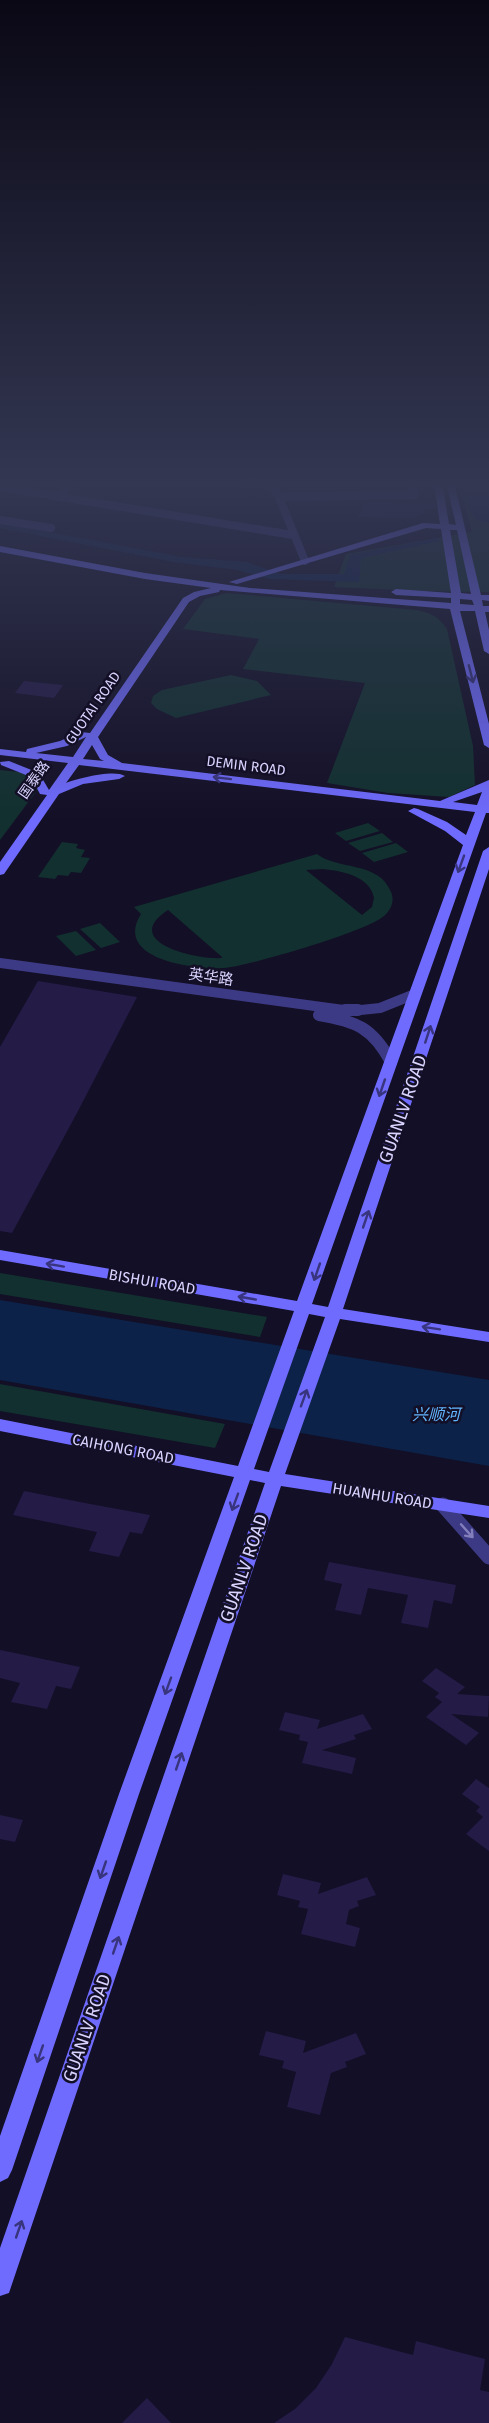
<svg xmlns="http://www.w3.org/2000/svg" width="489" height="2423" viewBox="0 0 489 2423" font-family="'Fira Sans','Noto Sans SC',sans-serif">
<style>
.green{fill:#12302f;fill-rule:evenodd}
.water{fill:#0c2248}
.building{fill:#241b47}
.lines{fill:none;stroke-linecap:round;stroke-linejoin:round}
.street-far3{stroke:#3d3a85;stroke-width:8}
.street-far2{stroke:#3d3a85;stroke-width:10}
.street-far1{stroke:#3d3a85;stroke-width:12}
.street{stroke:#3d3a85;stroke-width:15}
.secondary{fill:#6f6bff;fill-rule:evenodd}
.oneway{stroke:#38347d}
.oneway2{stroke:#837fbc}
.labels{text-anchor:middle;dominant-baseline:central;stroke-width:5;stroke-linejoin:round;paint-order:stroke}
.far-street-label{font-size:14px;fill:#d9d4ff;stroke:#130f26}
.street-label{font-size:15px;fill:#d9d4ff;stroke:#130f26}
.water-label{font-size:16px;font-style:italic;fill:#62b6ff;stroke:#130f26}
.near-street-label{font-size:18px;fill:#d9d4ff;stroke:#130f26}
</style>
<rect width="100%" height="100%" fill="#130f26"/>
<g class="green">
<path d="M458,482H489V592L417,591L334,587L346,554L472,532Z"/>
<path d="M227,593L417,610C431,613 438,616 447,629L473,746L475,785L449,797L388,793L327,783L365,683L243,669L259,639L183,629L205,599Z"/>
<path d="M231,675L257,681L271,695L176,718L157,709L151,703L153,696L162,690Z"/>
<path d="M0,770L29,773L38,789L0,840Z"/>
<path d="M368,823L380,831L346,841L335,833Z"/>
<path d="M382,833L393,842L360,851L348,843Z"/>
<path d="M62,842L78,844L76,848L85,850L81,857L90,858L81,873L71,872L68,876L58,875L55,879L38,877Z"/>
<path d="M396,843L408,852L374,862L362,853Z"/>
<path d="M317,854C337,870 379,861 391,892C395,901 391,910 384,916C368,931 249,966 224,968C197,970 112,960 141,914L134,907ZM323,869C342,871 370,876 374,898L372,907L362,915L306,870ZM168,910L222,957V958C196,960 119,942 168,910Z"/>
<path d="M100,923L120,942L101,948L80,929Z"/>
<path d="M76,931L96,950L76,956L56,936Z"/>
<path d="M0,1273L267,1317L260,1337L0,1294Z"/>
<path d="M0,1384L225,1424L215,1448L0,1411Z"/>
</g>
<g class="water">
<path d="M461,482H489V523L474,519Z"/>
<path d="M0,523L182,557L246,562L281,574H344L350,555L437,538L440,541L361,558L359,582L269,579L238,570L174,562L0,528Z"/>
<path d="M0,1300L489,1380V1466L0,1380Z"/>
</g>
<g class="building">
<path d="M365,502L435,504V507L414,518L358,517Z"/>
<path d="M24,681L63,685L54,698L15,693Z"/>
<path d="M38,981L137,997L77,1113L12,1233L0,1231V1047Z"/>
<path d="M24,1491L85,1503L150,1515L142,1534L130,1532L119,1557L89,1551L97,1532L13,1515Z"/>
<path d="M329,1562L456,1585L452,1604L434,1600L428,1628L401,1623L408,1595L368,1588L361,1615L335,1610L342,1584L324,1580Z"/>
<path d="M0,1650L15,1653L80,1667L71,1689L56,1686L47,1709L11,1702L20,1683L0,1678Z"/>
<path d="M436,1668L465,1687L457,1694L489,1696L488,1717L451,1714L479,1733L466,1745L426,1717L442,1702L435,1697L439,1693L422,1681Z"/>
<path d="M285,1712L320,1720L317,1729L363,1714L372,1729L354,1735L356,1739L322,1750L356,1758L352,1774L302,1763L308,1742L299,1740L300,1735L279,1730Z"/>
<path d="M476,1779L489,1788V1851L466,1834L483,1817L476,1811L480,1807L462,1794Z"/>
<path d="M0,1815L23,1820L15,1842L0,1839Z"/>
<path d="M283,1874L321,1883L318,1894L367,1877L376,1895L357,1901L359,1906L349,1910L346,1924L360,1928L355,1947L301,1934L308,1909L298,1907L300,1901L277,1895Z"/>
<path d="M266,2031L306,2041L303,2053L356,2033L366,2054L345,2062L347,2067L331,2073L320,2115L287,2107L296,2072L282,2068L284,2061L259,2055Z"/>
<path d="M345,2337L413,2355L416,2341L485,2359L480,2390L489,2392V2423H274L295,2409L316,2388L332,2364Z"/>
<path d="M147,2398L171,2423H122Z"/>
</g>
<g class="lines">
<g class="street-far3">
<path d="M234,482L270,485"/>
<path d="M269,482L279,497L305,561"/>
<path d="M0,487L293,535"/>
<path d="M58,497L71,482"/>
<path d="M279,497L414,495L412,482"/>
<path d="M0,520L51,528"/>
</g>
<path class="street-far2" d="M0,963L351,1011L380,1008L415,994"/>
<g class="street-far1">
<path d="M345,1010H358"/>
<path d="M319,1015C356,1021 373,1028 391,1062"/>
</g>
<path class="street" d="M443,1505L489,1557"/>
<path class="secondary" d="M434,482H442L449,524L456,525L446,482H454L481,595H489V601L482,600L483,606H489V612H485L489,630V654L484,651L475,611H460L489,724V748L484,745L450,609L220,590L219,592L200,596L189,602L98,737L108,755L122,763L440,801L489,780V813H486L312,1304L328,1307L483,851L489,847V869L343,1309L489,1332V1342L340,1319L285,1474L489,1506V1518L281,1486L12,2284L9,2293L0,2296V2248L265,1483L250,1480L139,1794L12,2170L8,2178L0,2182V2136L119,1794L234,1477L0,1431V1419L238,1466L294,1311L0,1260V1250L297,1301L463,845L445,831L408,811L414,808L418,809L447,822L466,835L475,812L79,765L66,783C78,778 115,769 125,776L119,779L83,784L59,794L4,874L0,875V862L47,795L40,794L31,777L1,765L0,762L9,761L39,773L49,790L68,763L0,755V749L26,752L27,749L60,741L81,732L90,733L183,598L194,592L211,588L145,579L0,552V546L145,573L250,588L451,603V598L396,595L391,592L396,589L451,593L441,529L426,528L237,584L229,582L423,523L440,524ZM450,530H457L471,594L461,593ZM460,599L472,600L474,605L460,604ZM86,737L73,757L36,753L67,746ZM92,745L100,759L104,761L83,759ZM482,792L477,805L453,802ZM309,1314L325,1317L269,1472L254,1469Z"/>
</g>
<defs><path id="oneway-shaft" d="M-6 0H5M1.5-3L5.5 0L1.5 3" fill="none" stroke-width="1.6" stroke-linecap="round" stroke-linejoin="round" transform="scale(1.5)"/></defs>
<g class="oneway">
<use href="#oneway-shaft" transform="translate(471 674) rotate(76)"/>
<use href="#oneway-shaft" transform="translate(222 778) rotate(-173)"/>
<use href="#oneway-shaft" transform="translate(461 864) rotate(110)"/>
<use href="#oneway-shaft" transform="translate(428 1034) rotate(-72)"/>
<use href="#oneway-shaft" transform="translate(382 1088) rotate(109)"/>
<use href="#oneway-shaft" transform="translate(366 1219) rotate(-71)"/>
<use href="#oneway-shaft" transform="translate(55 1265) rotate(-170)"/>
<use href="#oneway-shaft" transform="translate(317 1272) rotate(109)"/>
<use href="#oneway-shaft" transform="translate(247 1298) rotate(-170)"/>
<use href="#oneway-shaft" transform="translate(431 1328) rotate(-171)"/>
<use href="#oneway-shaft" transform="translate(304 1398) rotate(-70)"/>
<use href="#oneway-shaft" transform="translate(235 1502) rotate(110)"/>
<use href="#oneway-shaft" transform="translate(168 1686) rotate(110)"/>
<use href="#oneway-shaft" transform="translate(179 1761) rotate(-71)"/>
<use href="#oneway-shaft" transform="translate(103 1870) rotate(109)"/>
<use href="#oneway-shaft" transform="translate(116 1945) rotate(-71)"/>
<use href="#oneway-shaft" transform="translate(40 2054) rotate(109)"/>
<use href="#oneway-shaft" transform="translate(19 2229) rotate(-71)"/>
</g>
<use class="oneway2" href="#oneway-shaft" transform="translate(467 1531) rotate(48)"/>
<linearGradient id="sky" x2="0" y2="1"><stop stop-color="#0a0815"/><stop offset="0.59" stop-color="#333752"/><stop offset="1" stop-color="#333752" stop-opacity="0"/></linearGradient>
<rect width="489" height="821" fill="url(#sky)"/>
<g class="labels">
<g class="far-street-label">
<text transform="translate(93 708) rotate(-55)">GUOTAI ROAD</text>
<text transform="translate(246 766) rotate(7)">DEMIN ROAD</text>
<text transform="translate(34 780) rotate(-55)">国泰路</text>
</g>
<g class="street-label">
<text transform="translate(211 977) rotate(8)">英华路</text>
<text transform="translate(152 1282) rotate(10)">BISHUI ROAD</text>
<text transform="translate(123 1449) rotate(11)">CAIHONG ROAD</text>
<text transform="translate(382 1496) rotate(9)">HUANHU ROAD</text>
</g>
<g class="water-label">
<text x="436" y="1414">兴顺河</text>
</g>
<g class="near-street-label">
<text transform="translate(403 1109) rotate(-71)">GUANLV ROAD</text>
<text transform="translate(244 1568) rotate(-71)">GUANLV ROAD</text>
<text transform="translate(87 2028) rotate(-71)">GUANLV ROAD</text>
</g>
</g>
</svg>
